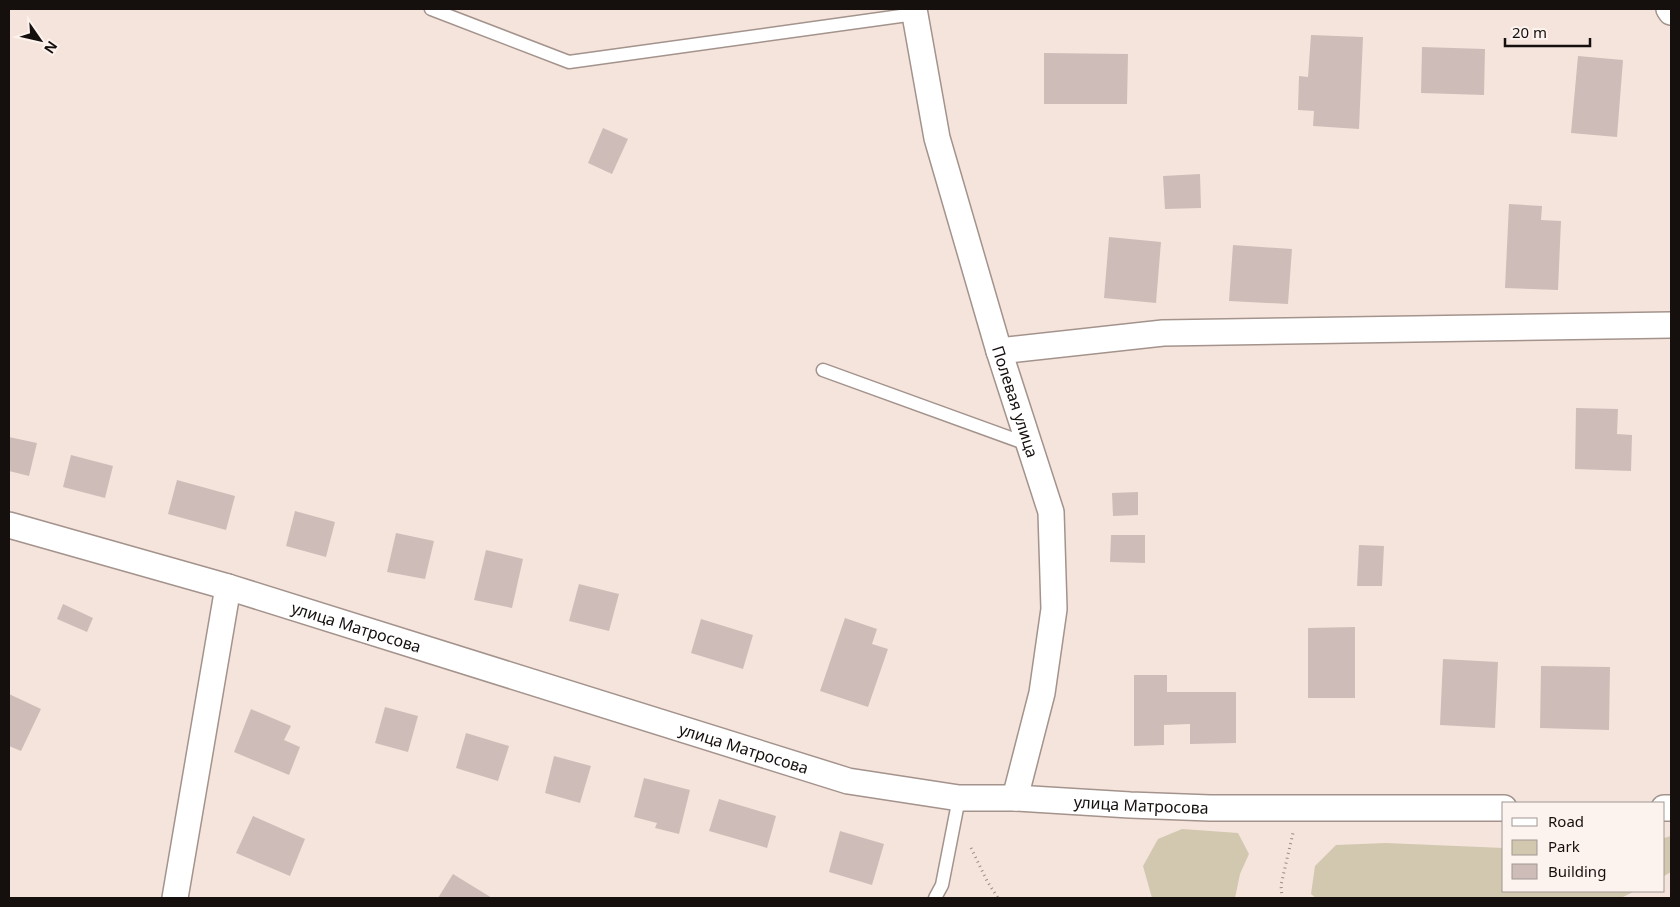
<svg xmlns="http://www.w3.org/2000/svg" width="1680" height="907" viewBox="0 0 1680 907" font-family="'Noto Sans',sans-serif">
<style>
.green{fill:#d2c8af}
.building{fill:#cebcb9}
.lines{fill:none;stroke-linecap:round;stroke-linejoin:round}
.lane-casing{stroke:#a3938c;stroke-width:15}
.street-casing{stroke:#a3938c;stroke-width:28}
.path{stroke:#988c86;stroke-width:3;stroke-dasharray:1 4;stroke-linecap:butt}
.lane{stroke:#fff;stroke-width:12}
.street{stroke:#fff;stroke-width:25}
.labels{text-anchor:middle;dominant-baseline:central;stroke-width:5;stroke-linejoin:round;paint-order:stroke}
.street-label{font-size:16px;fill:#150f0d;stroke:#fdf3ee}
</style>
<rect width="100%" height="100%" fill="#f5e4dc"/>
<g class="green">
<path d="M1182,829L1238,833L1249,854L1240,874L1235,898H1152L1143,866L1158,839Z"/>
<path d="M1671,836V872L1664,876V838Z"/>
<path d="M1386,843L1504,848V891H1635L1621,898H1316L1311,894L1315,866L1336,845Z"/>
</g>
<g class="building">
<path d="M1311,35L1363,37L1359,129L1313,126L1314,111L1298,110L1299,76L1308,77Z"/>
<path d="M1422,47L1485,49L1484,95L1421,93Z"/>
<path d="M1044,53L1128,54L1127,104H1044Z"/>
<path d="M1578,56L1623,60L1617,137L1571,133Z"/>
<path d="M603,128L628,139L612,174L588,163Z"/>
<path d="M1200,174L1201,208L1165,209L1163,176Z"/>
<path d="M1509,204L1542,206L1541,220L1561,221L1558,290L1505,288Z"/>
<path d="M1109,237L1161,242L1156,303L1104,298Z"/>
<path d="M1233,245L1292,249L1288,304L1229,301Z"/>
<path d="M1576,408L1618,409L1617,434L1632,435L1631,471L1575,469Z"/>
<path d="M9,437L37,443L29,476L9,471Z"/>
<path d="M71,455L113,466L105,498L63,487Z"/>
<path d="M177,480L235,496L226,530L168,514Z"/>
<path d="M1138,492V515L1113,516L1112,493Z"/>
<path d="M295,511L335,522L326,557L286,546Z"/>
<path d="M396,533L434,541L425,579L387,572Z"/>
<path d="M1111,535H1145V563L1110,562Z"/>
<path d="M1359,545L1384,546L1382,586H1357Z"/>
<path d="M486,550L523,559L512,608L474,600Z"/>
<path d="M579,584L619,594L609,631L569,621Z"/>
<path d="M63,604L93,618L87,632L57,619Z"/>
<path d="M845,618L877,629L872,644L888,649L868,707L820,691Z"/>
<path d="M701,619L753,635L743,669L691,653Z"/>
<path d="M1355,627V698H1308V628Z"/>
<path d="M1443,659L1498,662L1495,728L1440,725Z"/>
<path d="M1541,666L1610,667L1609,730L1540,728Z"/>
<path d="M1134,675H1167V692H1236V743L1190,744V724L1164,725V745L1134,746Z"/>
<path d="M9,694L41,709L21,751L9,746Z"/>
<path d="M385,707L418,716L408,752L375,743Z"/>
<path d="M251,709L291,726L284,740L300,747L289,775L234,752Z"/>
<path d="M466,733L509,746L498,781L456,768Z"/>
<path d="M554,756L591,766L580,803L545,793Z"/>
<path d="M644,778L690,790L679,834L655,828L657,823L634,817Z"/>
<path d="M719,799L776,816L767,848L709,831Z"/>
<path d="M253,816L305,839L290,876L236,853Z"/>
<path d="M840,831L884,844L872,885L829,872Z"/>
<path d="M453,874L492,898H438Z"/>
</g>
<g class="lines">
<g class="lane-casing">
<g id="lane">
<path d="M431,9L569,62L915,14"/>
<path d="M823,370L1030,445"/>
<path d="M935,898L942,885L959,798"/>
</g>
</g>
<g class="street-casing">
<g id="street">
<path id="s1" d="M914,9L937,138L999,351L1051,512L1054,609L1042,693L1015,798"/>
<path d="M1669,9L1671,12"/>
<path d="M999,351L1163,333L1671,325"/>
<path id="s2" d="M9,525L228,587L848,781L959,798H1015L1130,805L1210,808H1504"/>
<path d="M1664,808H1671"/>
<path d="M175,898L228,587"/>
</g>
</g>
<g class="path">
<path d="M971,848L987,881L998,898"/>
<path d="M1282,898L1281,885L1293,833"/>
</g>
<use href="#lane" class="lane"/>
<use href="#street" class="street"/>
</g>
<g class="labels">
<g class="street-label">
<text stroke="none"><textPath href="#s1" startOffset="406">Полевая улица</textPath></text>
<text stroke="none"><textPath href="#s2" startOffset="362">улица Матросова</textPath></text>
<text stroke="none"><textPath href="#s2" startOffset="768">улица Матросова</textPath></text>
<text stroke="none"><textPath href="#s2" startOffset="1172">улица Матросова</textPath></text>
</g>
</g>
<rect width="1680" height="907" fill="none" stroke="#150f0d" stroke-width="20"/>
<rect x="1502" y="802" width="162" height="90" fill="#fdf3ee" stroke="#a09894"/>
<rect x="1512" y="818" width="25" height="8" fill="#ffffff" stroke="#a09894"/>
<text x="1548" y="827" font-size="15" fill="#150f0d">Road</text>
<rect x="1512" y="840" width="25" height="15" fill="#d2c8af" stroke="#a09894"/>
<text x="1548" y="852" font-size="15" fill="#150f0d">Park</text>
<rect x="1512" y="864" width="25" height="15" fill="#cebcb9" stroke="#a09894"/>
<text x="1548" y="877" font-size="15" fill="#150f0d">Building</text>
<g transform="translate(40 40) rotate(124)" stroke="#fdf3ee" stroke-width="4" paint-order="stroke">
<path d="M0-4L9 19L0 12L-9 19Z" fill="#150f0d"/>
<text y="-8" font-size="14" font-weight="bold" text-anchor="middle" fill="#150f0d">N</text>
</g>
<path d="M1505 38v8h85v-8" fill="none" stroke="#150f0d" stroke-width="2.5"/>
<text x="1512" y="38" font-size="15" fill="#150f0d" stroke="#fdf3ee" stroke-width="4" paint-order="stroke">20 m</text>
</svg>
